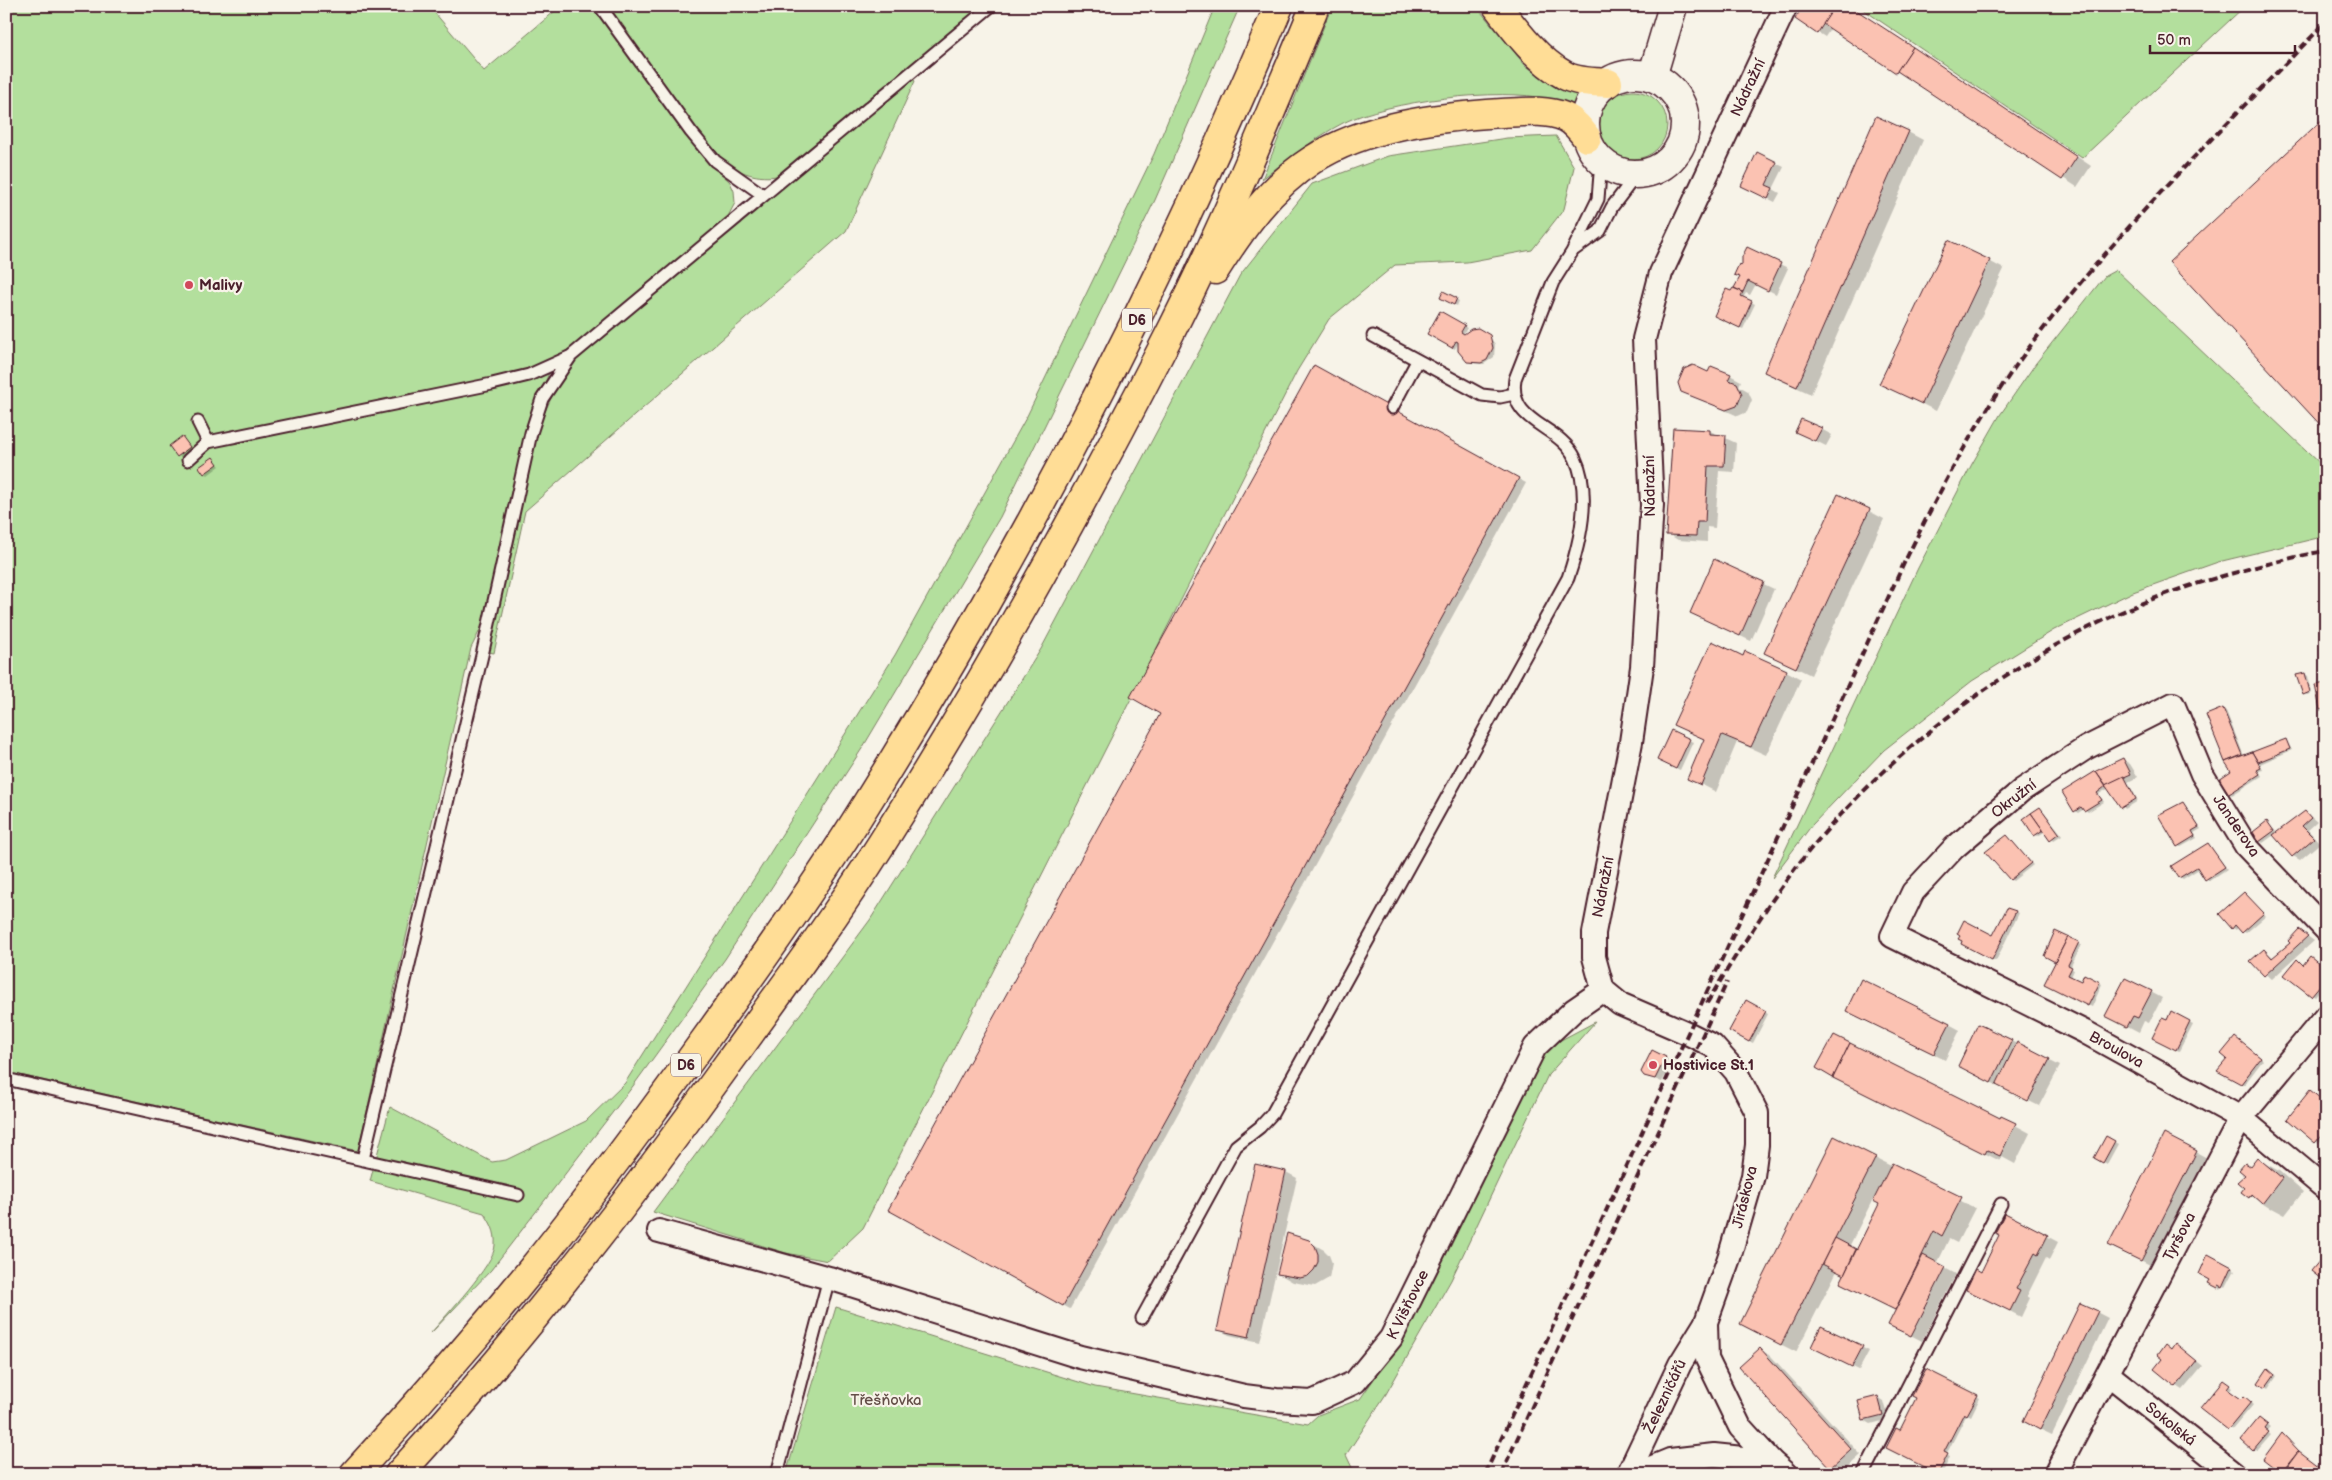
<svg xmlns="http://www.w3.org/2000/svg" width="2332" height="1480" viewBox="0 0 2332 1480" font-family="'Balsamiq Sans',sans-serif">
<style>
.green{fill:#b3df9d;stroke:#7e7f64}
.shadow{fill:#0003;fill-rule:evenodd}
.building{fill:#fbc2b2;stroke:#4a1f2b}
.lines{fill:none;stroke-linecap:round;stroke-linejoin:round}
.lane-casing{stroke:#4a1f2b;stroke-width:15}
.street-casing{stroke:#4a1f2b;stroke-width:26}
.secondary-casing{stroke:#4a1f2b;stroke-width:31}
.highway-casing{stroke:#4a1f2b;stroke-width:31}
.lane{stroke:#f7f3e8;stroke-width:11}
.street{stroke:#f7f3e8;stroke-width:22}
.secondary{stroke:#f7f3e8;stroke-width:28}
.highway{stroke:#ffdd96;stroke-width:28}
.rail{stroke:#4a1f2b;stroke-width:4;stroke-dasharray:8 4;stroke-linecap:butt}
.poi-dot{fill:#d1495b;stroke:#f7f3e8;stroke-width:2}
.labels{text-anchor:middle;dominant-baseline:central;stroke-width:4.5;stroke-linejoin:round;paint-order:stroke}
.shield{fill:#f7f3e8;stroke:#7e5f64;stroke-width:1}
.shield-label{font-size:14px;font-weight:bold;fill:#4a1f2b}
.street-label{font-size:15px;fill:#4a1f2b;stroke:#f7f3e8}
.poi-label{font-size:15px;font-weight:bold;fill:#4a1f2b;stroke:#f7f3e8;text-anchor:start}
.park-label{font-size:15px;fill:#644f48;stroke:#f7f3e8}
</style>
<rect width="100%" height="100%" fill="#f7f3e8"/>
<filter id="ink" filterUnits="userSpaceOnUse"><feTurbulence type="fractalNoise" baseFrequency=".02" numOctaves="2"/><feDisplacementMap in="SourceGraphic" scale="10" xChannelSelector="R" yChannelSelector="G"/><feConvolveMatrix kernelMatrix="1 2 1 2 8 2 1 2 1" color-interpolation-filters="sRGB"/></filter>
<g filter="url(#ink)">
<g class="green">
<path d="M6,6H429L484,71L561,6H595L704,157L730,182L734,191L735,203L725,222L574,347L549,373L528,424L521,450L485,620L471,648L358,1151L6,1072Z"/>
<path d="M606,6H983L784,174C767,180 745,176 730,165C707,148 690,121 674,98C651,68 629,37 606,6Z"/>
<path d="M1215,6H1240L1155,200L1000,517L863,747L725,959L633,1086L491,1270L431,1333C445,1316 495,1264 495,1245C496,1232 491,1223 484,1213L370,1181L390,1107L492,1162L506,1160L586,1121L625,1083L895,655L1027,416L1154,154Z"/>
<path d="M1332,6H1476L1525,65L1554,86L1578,95L1573,109C1565,106 1557,102 1548,99C1501,87 1387,101 1343,123C1314,138 1288,160 1262,179Z"/>
<path d="M1858,6H2245L2082,158Z"/>
<path d="M910,77L915,81L846,231L525,511L494,653L488,652L537,428L555,390L575,361L639,305L810,164Z"/>
<circle cx="1633" cy="125" r="34"/>
<path d="M1556,136L1574,167L1564,209L1532,250L1467,262L1395,265L1329,319L1297,371L863,1228L828,1261L786,1253L653,1212L870,920L1041,649L1240,275L1312,184L1388,156L1507,138Z"/>
<path d="M2116,270L2326,469V536L2218,562L2133,592L2054,630L1972,681L1884,750L1812,825L1772,878L1918,568L1972,464L2000,415L2036,363L2105,276Z"/>
<path d="M1595,1022L1548,1075L1451,1280L1386,1394L1346,1455L1355,1474H786L836,1307L1095,1387L1308,1424L1318,1415L1360,1399L1399,1343L1542,1050Z"/>
</g>
<g class="shadow">
<path d="M1805,6L1928,57L2091,166L2077,187L1831,28L1825,37L1797,19Z"/>
<path d="M1908,132L1923,140L1811,394L1780,380L1765,372Z"/>
<path d="M1757,154L1784,167L1773,189L1780,193L1775,202L1749,189Z"/>
<path d="M1748,249L1788,268L1776,294L1756,284L1750,295L1746,293L1743,298L1755,304L1743,329L1715,315L1735,290L1741,278Z"/>
<path d="M1989,261L2004,269L1936,411L1881,383Z"/>
<path d="M1444,293L1459,301L1457,306L1441,297Z"/>
<path d="M1440,313L1467,328L1462,336L1487,334L1495,344L1494,357L1484,364L1471,363L1463,357L1460,351L1459,341L1455,349L1429,334Z"/>
<path d="M1314,366L1526,483L1070,1309L890,1209L1162,714Z"/>
<path d="M1709,373L1730,375L1741,381L1739,386L1748,391L1752,400L1747,412L1738,416L1682,391Z"/>
<path d="M1821,429L1832,435L1826,446L1797,432Z"/>
<path d="M1710,431L1736,443L1734,472L1719,471L1715,528L1707,527V542L1678,540L1668,534Z"/>
<path d="M182,438L192,449L181,457L178,456Z"/>
<path d="M213,459L220,466L208,475L205,473Z"/>
<path d="M1869,511L1884,519L1811,675L1765,653Z"/>
<path d="M1715,561L1774,589L1751,641L1691,613Z"/>
<path d="M1743,657L1786,671L1801,679L1766,755L1737,742L1716,792L1689,778L1705,740L1675,724Z"/>
<path d="M2305,674L2308,676L2312,693L2307,695L2304,694Z"/>
<path d="M2223,710L2226,711L2244,756L2286,740L2292,750L2260,764L2263,770L2259,771L2262,776L2232,795L2229,793L2233,772L2226,761Z"/>
<path d="M1672,732L1693,742L1680,770L1662,762Z"/>
<path d="M2123,760L2130,764L2138,777L2128,782L2138,801L2125,809L2109,788L2099,794L2104,802L2088,812L2084,809L2078,813L2075,811L2063,793L2097,772Z"/>
<path d="M2183,803L2201,829L2194,833L2197,838L2181,847L2178,846Z"/>
<path d="M2041,808L2062,835L2054,840L2046,831L2038,836L2035,835Z"/>
<path d="M2305,812L2317,822L2308,830L2320,843L2300,860L2293,856L2274,835L2263,843L2260,841L2268,823L2277,833Z"/>
<path d="M2007,836L2033,865L2013,881L2010,879Z"/>
<path d="M2208,845L2227,869L2209,881L2199,869L2183,879L2180,877Z"/>
<path d="M2326,883V893L2321,887Z"/>
<path d="M2244,893L2266,916L2246,933L2238,927L2236,930L2233,928Z"/>
<path d="M2008,909L2019,913L1996,961L1962,943L1964,941L1994,937Z"/>
<path d="M2299,930L2314,941L2272,979L2252,961L2264,950L2274,958L2292,943Z"/>
<path d="M2056,932L2081,945L2070,968L2074,970L2071,977L2081,983L2085,976L2102,984L2092,1007L2046,984L2057,962L2045,956Z"/>
<path d="M2304,966L2326,970V984L2315,996L2286,975Z"/>
<path d="M2126,979L2162,998L2149,1023L2144,1021L2139,1032L2118,1021Z"/>
<path d="M1746,1002L1768,1014L1753,1043L1730,1031Z"/>
<path d="M2172,1013L2193,1024L2179,1051L2154,1038Z"/>
<path d="M1858,1016L1949,1024L1960,1030L1945,1060Z"/>
<path d="M2238,1040L2263,1060L2244,1085L2219,1071L2229,1059Z"/>
<path d="M2011,1041L2060,1066L2039,1106L1970,1072Z"/>
<path d="M1665,1058L1672,1062L1662,1082L1645,1075Z"/>
<path d="M1849,1085L2000,1120L2002,1118L2030,1133L2015,1164L2002,1157L2000,1161Z"/>
<path d="M2326,1095V1135L2319,1143L2316,1142L2321,1100Z"/>
<path d="M1835,1138L1975,1208L1957,1243L1949,1239L1937,1264L1956,1274L1922,1341L1901,1330L1897,1311L1841,1282L1845,1275L1837,1271L1796,1352L1756,1332ZM1873,1199L1880,1203L1857,1251L1849,1247Z"/>
<path d="M2107,1138L2118,1144L2107,1164L2096,1157Z"/>
<path d="M2196,1152L2207,1158L2152,1266L2121,1250Z"/>
<path d="M2257,1159L2279,1171L2303,1192L2285,1215L2272,1208L2271,1209L2243,1191L2250,1167Z"/>
<path d="M1256,1165L1286,1172L1297,1178L1260,1342L1229,1335L1218,1329Z"/>
<path d="M2005,1214L2058,1242L2049,1260L2046,1258L2027,1296L2030,1298L2021,1317L1979,1295L1982,1273L2001,1235Z"/>
<path d="M1308,1241L1324,1250L1329,1255L1332,1263L1329,1278L1315,1286L1293,1282L1279,1274Z"/>
<path d="M2209,1256L2235,1270L2226,1287L2223,1285L2221,1289L2210,1283L2212,1279Z"/>
<path d="M2081,1304L2108,1318L2052,1435L2035,1427Z"/>
<path d="M1822,1328L1869,1351L1859,1370L1819,1351Z"/>
<path d="M2165,1345L2172,1349H2182L2203,1366L2183,1390L2177,1386L2164,1359Z"/>
<path d="M1760,1350L1771,1356L1861,1455L1841,1473L1830,1467Z"/>
<path d="M1927,1371L1980,1398L1971,1416L1967,1414L1946,1455L1950,1457L1942,1474L1888,1448L1901,1432L1918,1398Z"/>
<path d="M2271,1371L2277,1376L2268,1389L2265,1387Z"/>
<path d="M2223,1382L2232,1388L2230,1391L2241,1401L2247,1400L2253,1405L2232,1430L2202,1408Z"/>
<path d="M1878,1397L1884,1401L1889,1419L1871,1424L1864,1420Z"/>
<path d="M2262,1421L2271,1428L2267,1432L2271,1435L2257,1451L2254,1450Z"/>
<path d="M2282,1434L2290,1440L2288,1442L2322,1470L2319,1474H2284L2265,1458Z"/>
</g>
<g class="building">
<path d="M1803,6H1835L1817,34L1795,19Z"/>
<path d="M1835,6H1850L1913,47L1896,73L1823,24Z"/>
<path d="M1913,47L2077,157L2062,180L1897,71Z"/>
<path d="M1876,116L1909,131L1797,387L1764,372Z"/>
<path d="M2326,116V431L2169,262Z"/>
<path d="M1757,152L1777,162L1766,185L1773,188L1768,199L1741,186Z"/>
<path d="M1948,240L1990,260L1922,404L1879,384Z"/>
<path d="M1747,247L1781,263L1768,291L1748,281L1743,292L1734,288L1740,277L1734,275L1739,264L1742,265V257Z"/>
<path d="M1733,288L1743,292L1741,296L1752,301L1740,328L1714,316L1726,289L1731,291Z"/>
<path d="M1443,291L1457,298L1454,305L1440,298Z"/>
<path d="M1440,311L1465,325L1461,332L1464,334L1471,329L1478,328L1490,335L1493,348L1487,360L1481,363L1467,362L1458,351V342L1456,341L1452,348L1427,334Z"/>
<path d="M1314,365L1519,478L1063,1306L888,1210L1160,714L1130,697Z"/>
<path d="M1693,365L1708,372L1711,366L1731,374L1728,380L1737,383L1742,394L1737,406L1726,410L1681,392L1678,383L1684,369Z"/>
<path d="M1801,419L1822,428L1815,441L1795,432Z"/>
<path d="M1673,428L1710,430V434L1726,435L1724,466H1708L1705,522H1697L1696,536L1666,535Z"/>
<path d="M182,436L190,447L177,457L169,446Z"/>
<path d="M213,457L218,464L204,474L199,467Z"/>
<path d="M1838,494L1870,509L1796,668L1764,653Z"/>
<path d="M1714,559L1764,582L1740,636L1690,613Z"/>
<path d="M1712,641L1743,656L1745,651L1787,670L1751,747L1722,735L1701,785L1687,779L1704,739L1673,725Z"/>
<path d="M2305,673L2310,692L2303,695L2296,675Z"/>
<path d="M2326,683V709L2320,710L2315,685Z"/>
<path d="M2223,708L2242,755L2225,762L2206,715Z"/>
<path d="M1671,730L1690,739L1676,769L1657,760Z"/>
<path d="M2286,739L2290,749L2258,762L2252,752Z"/>
<path d="M2252,752L2261,768L2257,770L2260,774L2229,794L2219,779L2231,771L2225,762Z"/>
<path d="M2123,758L2131,774L2106,785L2096,771Z"/>
<path d="M2096,771L2106,786L2097,793L2102,800L2084,811L2081,807L2074,812L2062,792Z"/>
<path d="M2124,776L2136,799L2121,808L2105,785Z"/>
<path d="M2183,802L2199,827L2192,831L2195,836L2177,847L2158,815Z"/>
<path d="M2040,807L2059,833L2050,840L2031,813Z"/>
<path d="M2305,811L2311,818L2302,826L2314,838L2292,857L2273,835Z"/>
<path d="M2031,813L2043,830L2034,836L2023,819Z"/>
<path d="M2267,821L2274,831L2259,842L2253,832Z"/>
<path d="M2007,835L2031,863L2010,880L1985,852Z"/>
<path d="M2208,843L2225,867L2205,880L2197,867L2179,878L2171,866Z"/>
<path d="M2244,892L2264,913L2242,933L2235,925L2232,929L2219,914Z"/>
<path d="M2007,908L2016,911L1992,960L1961,944L1962,941L1958,939L1960,936L1957,934L1964,920L1993,935Z"/>
<path d="M2299,929L2308,936L2264,976L2250,961L2264,949L2272,958L2290,943L2288,941Z"/>
<path d="M2055,931L2068,937L2055,962L2044,956Z"/>
<path d="M2068,937L2079,942L2068,965L2072,967L2068,975L2081,981L2084,974L2100,982L2088,1006L2044,984Z"/>
<path d="M2310,956L2326,969V978L2311,996L2284,975L2297,959L2303,965Z"/>
<path d="M2125,978L2152,991L2138,1018L2133,1016L2127,1027L2105,1016Z"/>
<path d="M1861,979L1950,1023L1934,1054L1846,1011Z"/>
<path d="M1746,1000L1766,1011L1749,1042L1729,1031Z"/>
<path d="M2171,1011L2190,1021L2176,1050L2152,1038L2162,1018L2167,1020Z"/>
<path d="M1978,1024L2012,1040L1991,1083L1958,1066Z"/>
<path d="M1834,1035L1850,1043L1833,1078L1816,1068Z"/>
<path d="M2235,1037L2261,1058L2241,1084L2217,1071L2227,1059L2221,1054Z"/>
<path d="M2017,1042L2050,1059L2028,1101L1996,1085Z"/>
<path d="M1850,1043L2000,1118L2001,1116L2016,1123L2000,1156L1987,1150L1985,1154L1833,1078Z"/>
<path d="M1652,1050L1666,1057L1655,1079L1644,1076L1641,1072Z"/>
<path d="M2310,1090L2321,1099L2326,1093V1130L2315,1143L2287,1119Z"/>
<path d="M2164,1134L2197,1151L2141,1261L2108,1245Z"/>
<path d="M1834,1136L1876,1157L1781,1345L1740,1324Z"/>
<path d="M2106,1136L2115,1141L2103,1163L2094,1158Z"/>
<path d="M2257,1157L2282,1178L2262,1204L2251,1194L2249,1198L2241,1192L2244,1188L2237,1182L2245,1175L2239,1170L2245,1163L2250,1166Z"/>
<path d="M1892,1163L1962,1197L1942,1236L1934,1231L1895,1310L1840,1283L1879,1204L1873,1201Z"/>
<path d="M1255,1164L1286,1171L1249,1337L1217,1330Z"/>
<path d="M2005,1213L2048,1235L2038,1255L2035,1253L2016,1289L2020,1291L2010,1311L1966,1290L1976,1269L1981,1272L1999,1235L1995,1233Z"/>
<path d="M1287,1233L1309,1240L1315,1246L1318,1254V1262L1314,1270L1308,1276L1300,1278L1277,1274Z"/>
<path d="M1835,1238L1856,1249L1844,1275L1822,1264Z"/>
<path d="M2326,1253V1283L2311,1271Z"/>
<path d="M2208,1254L2232,1267L2223,1287L2219,1285L2218,1288L2208,1283L2210,1280L2199,1274Z"/>
<path d="M1923,1255L1946,1267L1911,1336L1888,1325Z"/>
<path d="M2080,1303L2098,1311L2040,1430L2023,1421Z"/>
<path d="M1821,1326L1863,1346L1852,1367L1811,1347Z"/>
<path d="M2175,1343L2197,1361L2176,1387L2154,1369L2162,1359L2157,1355L2165,1344L2171,1349Z"/>
<path d="M1760,1348L1851,1449L1830,1468L1739,1367Z"/>
<path d="M2268,1368L2275,1374L2265,1388L2258,1383Z"/>
<path d="M1926,1369L1978,1395L1967,1415L1964,1413L1944,1452L1948,1454L1938,1474L1886,1448L1896,1428L1900,1430L1916,1398L1912,1396Z"/>
<path d="M2223,1380L2230,1385L2227,1389L2241,1399L2244,1396L2251,1402L2228,1430L2200,1408Z"/>
<path d="M1878,1396L1883,1415L1863,1420L1858,1401Z"/>
<path d="M2259,1418L2268,1425L2265,1429L2269,1432L2253,1451L2241,1440Z"/>
<path d="M2282,1433L2299,1451L2281,1473L2263,1459Z"/>
<path d="M2299,1451L2320,1467L2315,1474H2282Z"/>
</g>
<g class="lines">
<g class="lane-casing">
<g id="lane">
<path d="M600,6L691,132L715,161L763,195"/>
<path d="M1575,249L1600,231L1612,207L1637,174"/>
<path d="M1373,336L1482,395L1500,397L1514,394"/>
<path d="M1392,408L1417,361"/>
<path d="M198,422L208,442"/>
<path d="M188,460L208,442L492,384L529,375L569,357"/>
<path d="M6,1079L518,1195"/>
<path d="M363,1159L483,651L531,433L542,399L571,356L991,6"/>
<path d="M1142,1318L1236,1146L1260,1127L1272,1114L1568,578C1580,543 1592,494 1575,458C1559,424 1508,424 1515,379L1553,282L1572,252L1598,199L1601,161"/>
<path d="M777,1474L829,1278"/>
<path d="M1863,1474L2001,1204"/>
</g>
</g>
<g class="street-casing">
<g id="street">
<path id="s1" d="M2326,930L2246,846L2202,774L2173,704L2086,748L2022,790L1954,848L1913,892L1892,936L2085,1032L2241,1118L2326,1189"/>
<path id="s2" d="M1603,990L1594,957V933L1631,742L1642,667L1652,505L1644,339L1661,273L1786,6"/>
<path d="M1603,990L1620,1004L1687,1033L1713,1046L1736,1072L1757,1113V1145L1753,1176L1729,1258L1706,1322L1707,1359L1740,1427L1771,1461L1786,1474"/>
<path id="s3" d="M659,1231L829,1278L1080,1357L1244,1396L1276,1400L1312,1402L1355,1382L1391,1338L1535,1047L1574,1010L1603,990"/>
<path id="s4" d="M2108,1374L2234,1474"/>
<path id="s5" d="M1628,1474L1680,1364L1706,1322"/>
<path d="M1636,1474L1670,1460L1714,1455L1771,1461"/>
<path id="s6" d="M2055,1474L2241,1118L2326,1016"/>
</g>
</g>
<g class="secondary-casing">
<g id="secondary">
<circle cx="1635" cy="124" r="50"/>
<path d="M1652,77L1673,6"/>
</g>
</g>
<g class="highway-casing">
<g id="highway">
<path d="M1497,6C1515,30 1538,61 1566,76C1578,82 1594,82 1608,83"/>
<path d="M1215,270C1241,229 1270,187 1312,160C1366,125 1439,117 1502,113C1523,112 1545,109 1565,117C1574,121 1581,130 1587,138"/>
<path d="M354,1474C415,1407 475,1339 532,1269C591,1196 646,1121 701,1045C754,972 807,898 855,822C1019,561 1160,290 1279,6"/>
<path d="M399,1474C517,1345 625,1207 727,1065C780,992 834,919 882,843C983,684 1076,517 1162,349C1219,238 1267,122 1315,6"/>
</g>
</g>
<use href="#lane" class="lane"/>
<use href="#street" class="street"/>
<use href="#secondary" class="secondary"/>
<use href="#highway" class="highway"/>
<g class="rail">
<path d="M1707,1003C1737,953 1768,903 1804,857C1891,750 2011,658 2138,605C2178,588 2221,576 2264,565C2284,560 2305,554 2326,551"/>
<path d="M1485,1474L1905,561C1941,488 1979,415 2028,349C2116,231 2223,128 2326,22"/>
<path d="M1501,1474L1727,982"/>
</g>
</g>
</g>
<g class="poi-dot">
<circle cx="189" cy="285" r="5"/>
<circle cx="1653" cy="1065" r="5"/>
</g>
<g class="labels">
<g class="shield">
<rect x="1122" y="308.5" width="30" height="23" rx="4"/>
<rect x="671" y="1053.5" width="30" height="23" rx="4"/>
</g>
<g class="shield-label">
<text x="1137" y="320">D6</text>
<text x="686" y="1065">D6</text>
</g>
<g class="street-label">
<text stroke="none"><textPath href="#s2" startOffset="930">Nádražní</textPath></text>
<text transform="translate(1650 486) rotate(-91)">Nádražní</text>
<text transform="translate(2014 799) rotate(-38)">Okružní</text>
<text transform="translate(2236 826) rotate(56)">Janderova</text>
<text stroke="none"><textPath href="#s2" startOffset="105">Nádražní</textPath></text>
<text stroke="none"><textPath href="#s1" startOffset="900">Broulova</textPath></text>
<text transform="translate(1745 1197) rotate(-76)">Jiráskova</text>
<text stroke="none"><textPath href="#s6" startOffset="268">Tyršova</textPath></text>
<text stroke="none"><textPath href="#s3" startOffset="818">K Višňovce</textPath></text>
<text stroke="none"><textPath href="#s5" startOffset="86">Železničářů</textPath></text>
<text stroke="none"><textPath href="#s4" startOffset="80">Sokolská</textPath></text>
</g>
<g class="poi-label">
<text x="199" y="285">Malivy</text>
<text x="1663" y="1065">Hostivice St.1</text>
</g>
<g class="park-label">
<text x="886" y="1400">Třešňovka</text>
</g>
</g>
<rect width="2332" height="1480" fill="none" stroke="#f7f3e8" stroke-width="25"/>
<rect x="12" y="12" width="2307" height="1455" fill="none" stroke="#4a1f2b" stroke-width="2" filter="url(#ink)"/>
<path d="M2150 45v8h145v-8" fill="none" stroke="#4a1f2b" stroke-width="2.5"/>
<text x="2157" y="45" font-size="15" fill="#4a1f2b" stroke="#f7f3e8" stroke-width="4" paint-order="stroke">50 m</text>
</svg>
